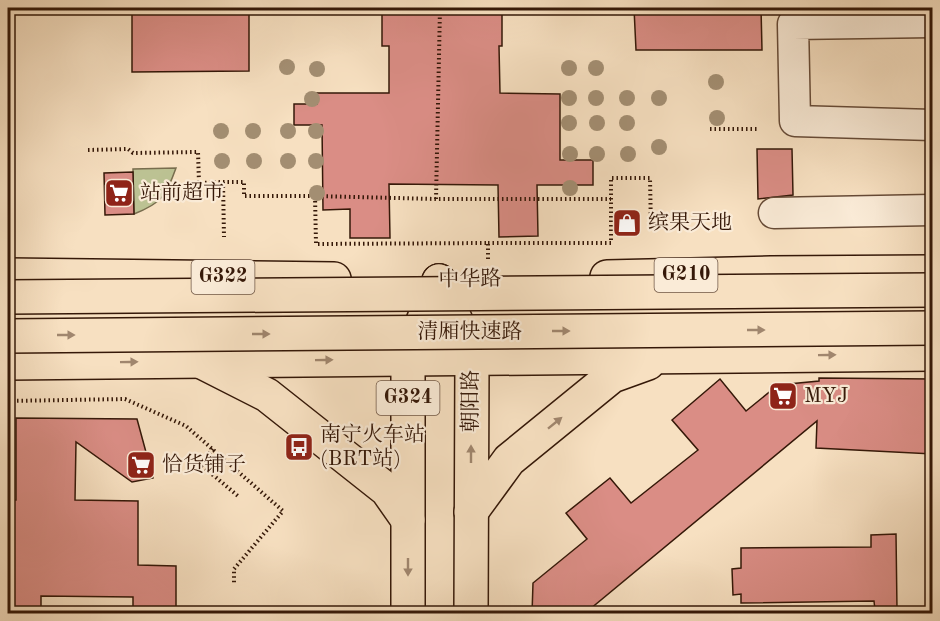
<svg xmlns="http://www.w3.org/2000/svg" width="940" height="621" viewBox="0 0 940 621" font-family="'Old Standard TT','Noto Serif SC',serif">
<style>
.green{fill:#bcc293;stroke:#786d4e;stroke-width:1.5}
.building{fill:#da8d85;stroke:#351808;stroke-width:1.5}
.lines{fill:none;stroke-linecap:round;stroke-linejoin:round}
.minor-casing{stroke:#664a36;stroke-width:33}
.major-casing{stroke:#351808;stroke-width:36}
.highway-casing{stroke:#351808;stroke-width:36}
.path{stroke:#351808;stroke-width:4;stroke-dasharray:1.5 3;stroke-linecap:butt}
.minor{stroke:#faebd7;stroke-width:30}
.major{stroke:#f7e0c1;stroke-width:33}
.highway{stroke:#f7e0c1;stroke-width:33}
.highway-bridge-casing{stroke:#351808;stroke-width:36;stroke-linecap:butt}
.highway-bridge{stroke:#f7e0c1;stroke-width:33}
.tree{fill:#a38e72}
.oneway{fill:#a0866e}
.labels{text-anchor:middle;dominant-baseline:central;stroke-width:4.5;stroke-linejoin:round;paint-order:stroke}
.shield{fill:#faebd7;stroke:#705746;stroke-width:1.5}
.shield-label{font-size:20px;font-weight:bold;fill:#351808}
.poi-label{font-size:21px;fill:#351808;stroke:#faebd7;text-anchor:start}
.street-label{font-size:21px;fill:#351808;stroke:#faebd7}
</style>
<rect width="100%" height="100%" fill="#f7e0c1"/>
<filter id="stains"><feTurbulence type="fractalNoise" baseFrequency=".00333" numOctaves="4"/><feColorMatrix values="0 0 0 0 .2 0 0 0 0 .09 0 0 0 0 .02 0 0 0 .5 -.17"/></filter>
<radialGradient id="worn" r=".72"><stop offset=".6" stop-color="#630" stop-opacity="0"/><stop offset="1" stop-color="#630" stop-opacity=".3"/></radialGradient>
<path class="green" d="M176,168C166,196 162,203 134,214L133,169Z"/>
<g class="building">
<path d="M159,8H249V71L132,72V12L159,11Z"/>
<path d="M382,8H502V46H499L500,93L560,94V160H593V185H537L538,236L499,237L498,185L389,184L390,238H350V209L323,210L322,125H294V104H317V93H389V46H382Z"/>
<path d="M634,8H761L762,50H636Z"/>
<path d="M757,149H792L793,195L758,199Z"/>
<path d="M133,172L134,214L105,215L104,173Z"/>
<path d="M819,378L933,379V454L816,448L817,421L584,614H532L533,583L587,539L566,513L610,478L631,503L698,450L672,420L720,379L746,411L778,385L819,381Z"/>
<path d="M16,418L137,419L153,478L132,482L76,442L75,500L138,501V565L176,566V614H133V597L41,596V614H8L9,500H16Z"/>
<path d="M896,534L897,609L875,610L874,601L741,603V594L733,595L732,569L741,568V548L871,547V535Z"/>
</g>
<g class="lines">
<g class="minor-casing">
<g id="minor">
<path d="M932,22L793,24L795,121L932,125"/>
<path d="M774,213L932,210"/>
</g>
</g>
<g class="major-casing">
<g id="major">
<path d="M439,281L472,359L471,614"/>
<path d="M408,614V359L439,281"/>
</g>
</g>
<g class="highway-casing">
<g id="highway">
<path d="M8,275L334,279"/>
<path d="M607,277L771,273L932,272"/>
<path d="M8,363L932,354"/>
<path d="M204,363L267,395L387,490L408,520"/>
<path d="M471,512L509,460L612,376L648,363"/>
</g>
</g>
<g class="path">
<path d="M710,129H757"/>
<path d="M88,150L128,149L133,153L198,152L199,183L223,182L224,237"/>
<path d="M223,182H244V196H315"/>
<path d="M436,199L440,8"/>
<path d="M488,243H611V178H650L651,229"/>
<path d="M488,259V243L316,244L315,196L436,199H611"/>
<path d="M8,401L125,399L186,426L283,511L234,569V584"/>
<path d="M213,449L200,464L238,496"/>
</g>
<use href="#minor" class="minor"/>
<use href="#major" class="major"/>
<use href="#highway" class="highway"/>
<g class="highway-bridge-casing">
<g id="highway-bridge">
<path d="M8,297L932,290"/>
<path d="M8,336L932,328"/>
</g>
</g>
<use href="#highway-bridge" class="highway-bridge"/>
</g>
<g class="tree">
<circle cx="287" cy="67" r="8"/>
<circle cx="569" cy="68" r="8"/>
<circle cx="596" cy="68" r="8"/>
<circle cx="317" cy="69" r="8"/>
<circle cx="716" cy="82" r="8"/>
<circle cx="569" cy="98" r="8"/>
<circle cx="596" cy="98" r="8"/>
<circle cx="627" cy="98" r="8"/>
<circle cx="659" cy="98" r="8"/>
<circle cx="312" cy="99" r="8"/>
<circle cx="717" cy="118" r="8"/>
<circle cx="569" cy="123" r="8"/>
<circle cx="597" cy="123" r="8"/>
<circle cx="627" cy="123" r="8"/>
<circle cx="221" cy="131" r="8"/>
<circle cx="253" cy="131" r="8"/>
<circle cx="288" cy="131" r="8"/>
<circle cx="316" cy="131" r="8"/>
<circle cx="659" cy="147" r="8"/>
<circle cx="570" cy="154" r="8"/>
<circle cx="597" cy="154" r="8"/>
<circle cx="628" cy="154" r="8"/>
<circle cx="222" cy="161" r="8"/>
<circle cx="254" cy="161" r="8"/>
<circle cx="288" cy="161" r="8"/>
<circle cx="316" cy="161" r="8"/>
<circle cx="570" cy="188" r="8"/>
<circle cx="317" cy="193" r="8"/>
</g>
<defs><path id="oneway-solid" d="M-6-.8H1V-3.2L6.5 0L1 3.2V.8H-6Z" transform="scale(1.5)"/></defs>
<g class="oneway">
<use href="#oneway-solid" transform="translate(756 330)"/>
<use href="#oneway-solid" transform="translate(561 331)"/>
<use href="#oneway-solid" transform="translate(261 334)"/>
<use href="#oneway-solid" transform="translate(66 335)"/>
<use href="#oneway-solid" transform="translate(827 355) rotate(-1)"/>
<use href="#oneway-solid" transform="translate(324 360) rotate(-1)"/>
<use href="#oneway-solid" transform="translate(129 362) rotate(-1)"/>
<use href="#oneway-solid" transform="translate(555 423) rotate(-39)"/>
<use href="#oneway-solid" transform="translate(471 454) rotate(-90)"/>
<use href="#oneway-solid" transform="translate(408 567) rotate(90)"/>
</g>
<defs>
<g id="supermarket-square" transform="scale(1.5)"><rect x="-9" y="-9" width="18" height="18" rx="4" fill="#8f2418" stroke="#faebd7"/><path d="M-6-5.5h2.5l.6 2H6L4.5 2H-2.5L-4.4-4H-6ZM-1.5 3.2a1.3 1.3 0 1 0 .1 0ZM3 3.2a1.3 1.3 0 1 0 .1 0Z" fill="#fff"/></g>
<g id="shop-square" transform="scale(1.5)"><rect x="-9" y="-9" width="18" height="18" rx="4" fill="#8f2418" stroke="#faebd7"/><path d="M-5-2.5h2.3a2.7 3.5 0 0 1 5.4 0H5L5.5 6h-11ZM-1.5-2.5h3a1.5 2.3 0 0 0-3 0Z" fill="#fff"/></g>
<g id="bus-square" transform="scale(1.5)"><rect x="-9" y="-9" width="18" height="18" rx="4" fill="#8f2418" stroke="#faebd7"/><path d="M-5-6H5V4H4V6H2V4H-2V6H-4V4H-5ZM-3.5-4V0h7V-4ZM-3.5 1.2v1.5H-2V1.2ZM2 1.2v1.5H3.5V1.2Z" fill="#fff"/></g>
</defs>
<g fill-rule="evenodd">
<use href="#supermarket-square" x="119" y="193"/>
<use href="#shop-square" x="627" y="223"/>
<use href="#supermarket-square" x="783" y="396"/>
<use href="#bus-square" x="299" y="447"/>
<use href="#supermarket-square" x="141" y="465"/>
</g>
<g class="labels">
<g class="shield">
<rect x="654.5" y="258" width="63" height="34" rx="4.5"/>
<rect x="191.5" y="260" width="63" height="34" rx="4.5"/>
<rect x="376.5" y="381" width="63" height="34" rx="4.5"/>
</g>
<g class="shield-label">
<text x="686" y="275">G210</text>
<text x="223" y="277">G322</text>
<text x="408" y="398">G324</text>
</g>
<g class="poi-label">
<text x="140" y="193">站前超市</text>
<text x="648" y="223">缤果天地</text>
<text x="804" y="396">MYJ</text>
<text x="320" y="435">南宁火车站<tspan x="320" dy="24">(BRT站)</tspan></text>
<text x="162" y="465">恰货铺子</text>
</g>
<g class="street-label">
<text transform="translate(470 280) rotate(-1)">中华路</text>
<text x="470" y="332">清厢快速路</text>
<text transform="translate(471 401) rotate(-90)">朝阳路</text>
</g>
</g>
<rect width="940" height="621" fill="none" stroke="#f7e0c1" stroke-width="30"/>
<rect x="9" y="9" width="922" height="603" fill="none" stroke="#351808" stroke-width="3"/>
<rect x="15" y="15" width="910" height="591" fill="none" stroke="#351808" stroke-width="1.5"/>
<rect width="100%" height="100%" filter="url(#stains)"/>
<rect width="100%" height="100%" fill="url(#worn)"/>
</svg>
